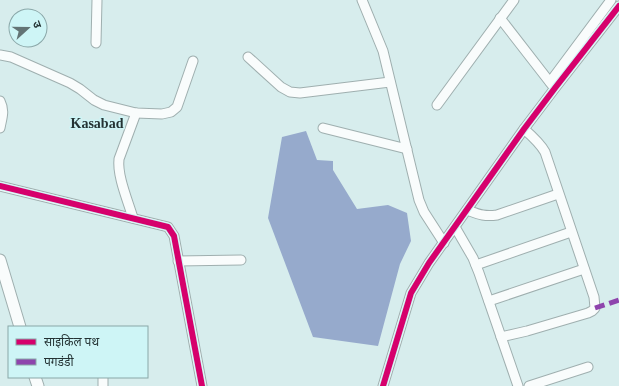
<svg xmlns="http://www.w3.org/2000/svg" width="619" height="386" viewBox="0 0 619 386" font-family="'Times New Roman','Noto Sans Devanagari',serif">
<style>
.water{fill:#96aacc}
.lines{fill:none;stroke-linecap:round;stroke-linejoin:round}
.minor-casing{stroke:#9fafaf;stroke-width:11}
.tertiary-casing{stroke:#9fafaf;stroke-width:13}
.minor{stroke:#f9fcfc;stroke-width:9}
.tertiary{stroke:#f9fcfc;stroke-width:11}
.quiet{stroke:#8e44ad;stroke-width:5;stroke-dasharray:10 5;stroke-linecap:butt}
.cycleway-casing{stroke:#cef5f6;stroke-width:8}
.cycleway{stroke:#d6006c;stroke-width:6}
.labels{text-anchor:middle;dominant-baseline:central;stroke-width:3;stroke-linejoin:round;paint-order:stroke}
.quarter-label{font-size:14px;font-weight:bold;fill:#243334;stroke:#cef5f6}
</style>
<rect width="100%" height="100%" fill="#d7eded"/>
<path class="water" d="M306,131L317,160L333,161V170L357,209L388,205L407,213L411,241L400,264L378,346L313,337L268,218L282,137Z"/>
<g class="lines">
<g class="minor-casing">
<g id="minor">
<path d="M362,0L383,51L419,200L424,212L444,243"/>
<path d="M500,18L552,85"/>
<path d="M96,43L97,0"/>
<path d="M0,55L11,57L70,83L80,89L94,100L104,105L136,113L162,114L171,112L177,107L193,61"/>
<path d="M248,57L281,87L290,92L300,93L390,82"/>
<path d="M550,82L611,0"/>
<path d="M0,101C5,111 2,117 0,128"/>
<path d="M437,105L514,0"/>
<path d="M323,128L407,149"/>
<path d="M0,186L164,226L168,227L174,236L202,386"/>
<path d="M467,210C478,214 484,217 497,215L558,194"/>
<path d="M133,218C128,201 117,176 119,159L136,113"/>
<path d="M455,227L473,258L479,273L518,386"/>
<path d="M178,261L241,260"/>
<path d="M476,265L571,232"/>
<path d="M489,301L584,269"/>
<path d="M501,337L527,331L588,313L592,311L595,308L594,297L545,152C540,143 532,136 524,129"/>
<path d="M103,386V377"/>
<path d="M383,386L411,293L429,263L524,129L555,88L619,6"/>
<path d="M529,386L588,367"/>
</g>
</g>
<g class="tertiary-casing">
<g id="tertiary">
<path d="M0,260L20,327"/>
<path d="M35,377L38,386"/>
</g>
</g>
<use href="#minor" class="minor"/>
<use href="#tertiary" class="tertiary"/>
<path class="quiet" d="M595,308L619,300"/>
<g class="cycleway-casing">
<g id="cycleway">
<path d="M0,186L164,226L168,227L174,236L202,386"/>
<path d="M383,386L411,293L429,263L524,129L555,88L619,6"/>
</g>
</g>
<use href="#cycleway" class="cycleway"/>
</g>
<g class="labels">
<g class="quarter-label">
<text x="97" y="123">Kasabad</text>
</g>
</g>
<rect x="8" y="326" width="140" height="52" fill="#cef5f6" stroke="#8aa7a8"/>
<rect x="16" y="339" width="20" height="6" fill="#d6006c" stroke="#8aa7a8"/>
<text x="44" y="346" font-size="12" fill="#243334">साइकिल पथ</text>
<rect x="16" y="359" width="20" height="6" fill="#8e44ad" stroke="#8aa7a8"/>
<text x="44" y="366" font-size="12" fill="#243334">पगडंडी</text>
<g transform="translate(28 28) rotate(69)"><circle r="19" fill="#cef5f6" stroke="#8aa7a8"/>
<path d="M0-3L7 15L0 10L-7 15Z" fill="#637475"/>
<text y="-6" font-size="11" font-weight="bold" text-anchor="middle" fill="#243334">उ</text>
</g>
</svg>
